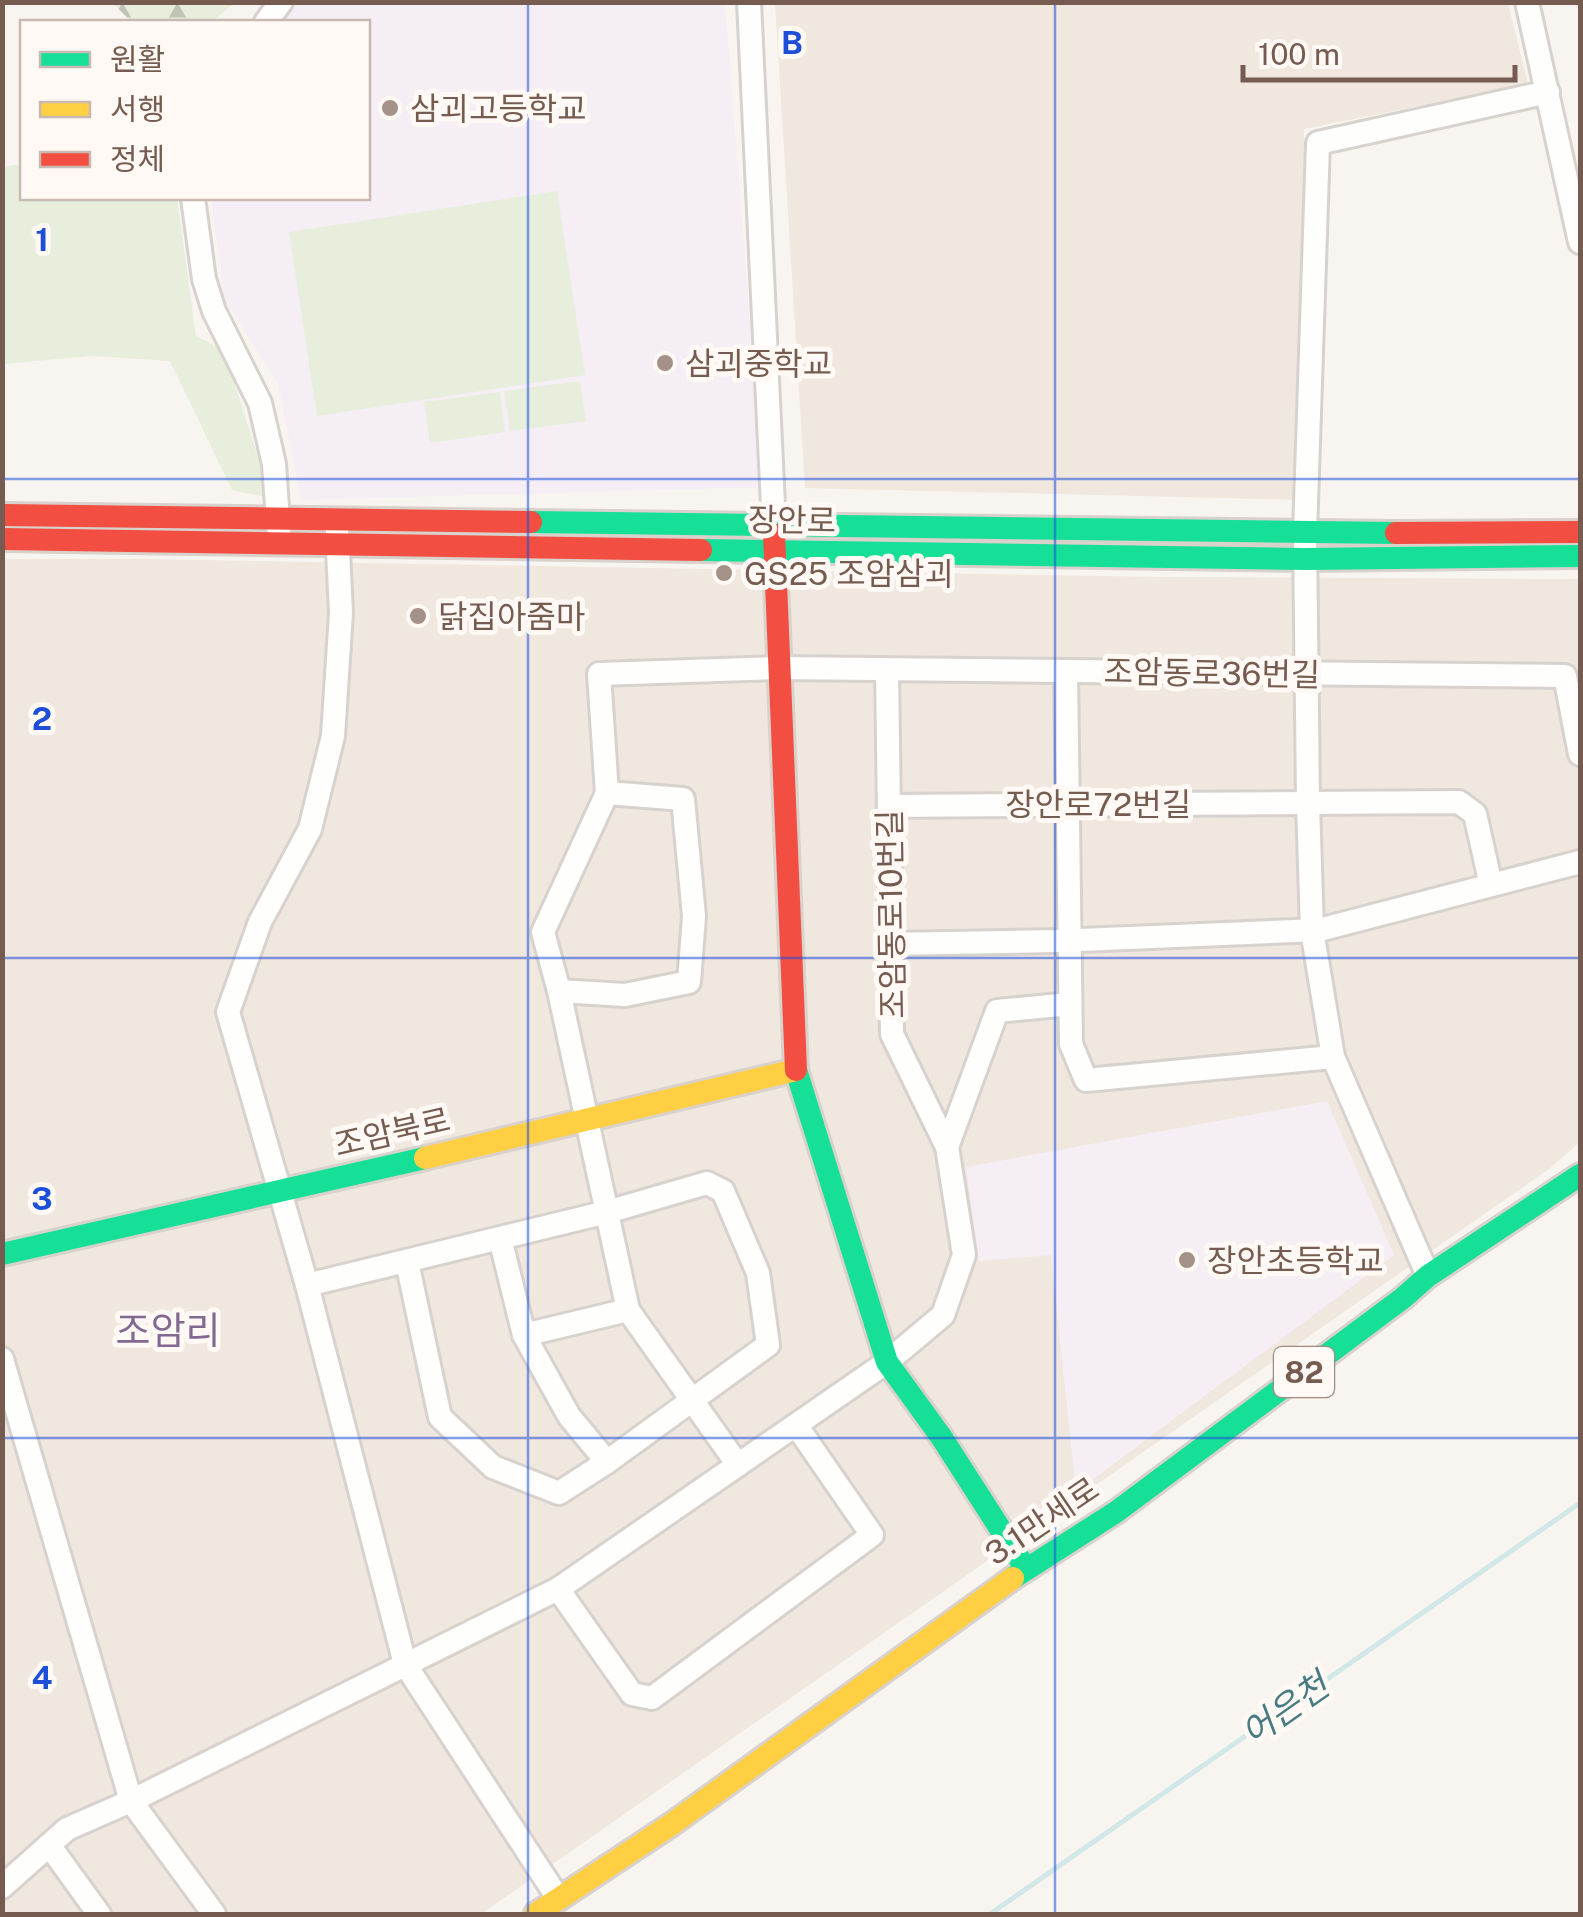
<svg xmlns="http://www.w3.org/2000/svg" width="1583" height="1917" viewBox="0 0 1583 1917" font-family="'Public Sans','Noto Sans KR',sans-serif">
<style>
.residential{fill:#f0e7df}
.education{fill:#f5eef5}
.forest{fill:url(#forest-firs)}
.green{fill:#e7eedc}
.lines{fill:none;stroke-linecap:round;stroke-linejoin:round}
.stream{stroke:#d2e8e8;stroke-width:5}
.street-casing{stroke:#d8d2ce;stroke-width:28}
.fast-casing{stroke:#d8d1cc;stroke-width:28}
.slow-casing{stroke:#d8d1cc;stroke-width:28}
.jam-casing{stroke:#d8d1cc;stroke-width:28}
.street{stroke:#fefefd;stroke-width:22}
.fast{stroke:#16e098;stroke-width:22}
.slow{stroke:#ffcf43;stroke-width:22}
.jam{stroke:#f24e42;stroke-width:22}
.grid{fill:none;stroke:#1d4ed8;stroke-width:2.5;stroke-opacity:0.55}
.poi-dot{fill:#a49288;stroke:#fef9f4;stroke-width:4}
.labels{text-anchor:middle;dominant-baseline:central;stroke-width:10;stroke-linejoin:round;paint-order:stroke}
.shield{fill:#fef9f4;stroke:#9f8b81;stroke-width:2.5}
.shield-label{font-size:30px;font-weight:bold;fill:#765c50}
.poi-label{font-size:32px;fill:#765c50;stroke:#fef9f4;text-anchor:start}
.street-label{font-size:32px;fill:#765c50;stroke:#fef9f4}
.water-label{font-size:35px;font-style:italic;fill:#477a81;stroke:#fef9f4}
.quarter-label{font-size:38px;fill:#826991;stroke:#fef9f4}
.grid-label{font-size:32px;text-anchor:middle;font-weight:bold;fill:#1d4ed8;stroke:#fef9f4;stroke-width:10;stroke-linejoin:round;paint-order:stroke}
</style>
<defs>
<pattern id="forest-firs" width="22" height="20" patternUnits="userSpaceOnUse" patternTransform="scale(2.5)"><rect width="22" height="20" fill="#e7eedc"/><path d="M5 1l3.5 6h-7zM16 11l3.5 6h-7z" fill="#c0c4b5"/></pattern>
</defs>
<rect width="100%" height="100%" fill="#f8f5f0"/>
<g class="residential">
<path d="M775,3H1508L1528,84L1304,129L1300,500L805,488Z"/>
<path d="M3,559H147L1163,577L1580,579V1142L1549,1169L481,1914H3Z"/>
</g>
<g class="education">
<path d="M291,3H725L763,487L301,500L278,384L224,298L211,198H368V22H274Z"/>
<path d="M1327,1101L1394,1255L1076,1492L1051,1255L979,1261L966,1167Z"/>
</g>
<path class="forest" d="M112,3H234L212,22H132Z"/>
<g class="green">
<path d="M22,164V198H177L196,336L224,350L271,498L232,490L170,361L92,356L3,364L2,167Z"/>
<path d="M557,191L585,375L317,416L289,232Z"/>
<path d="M580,381L586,421L510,431L504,391Z"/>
<path d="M500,392L505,432L430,443L424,402Z"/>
</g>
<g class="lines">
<path class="stream" d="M990,1914L1580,1503"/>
<g class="street-casing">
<g id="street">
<path d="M749,2L774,526"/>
<path d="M1527,2L1580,242"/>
<path d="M266,22L281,2"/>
<path d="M193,198L204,279L214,311L260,403L274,464L279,535"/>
<path d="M337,530L341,613L333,736L310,829L260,922L228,1012L307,1285L405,1664L558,1898"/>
<path d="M1066,671L1071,1044L1086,1080L1333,1057L1312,930L1308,803L1305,533L1318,143L1548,92"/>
<path d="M607,793L599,674L779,668L1565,676L1580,754"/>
<path d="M889,806L1459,802L1475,814L1491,885"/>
<path d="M891,944L1056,941L1319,930L1580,862"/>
<path d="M559,991L625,995L689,982L694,916L683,799L607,793L543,932L559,991L628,1310L738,1465"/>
<path d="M1333,1057L1428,1276"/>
<path d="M947,1147L997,1011L1070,1004"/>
<path d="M707,1183L723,1191L758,1273L768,1345L607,1462L569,1416L524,1335L500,1238L607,1212Z"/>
<path d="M407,1262L440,1417L493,1467L559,1493L607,1462"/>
<path d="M307,1285L500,1238"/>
<path d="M524,1335L628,1310"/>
<path d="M2,1359L131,1801L214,1914"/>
<path d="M558,1589L632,1694L652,1698L872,1535L796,1425"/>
<path d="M49,1845L99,1914"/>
<path d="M2,1887L67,1829L131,1801L558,1589L887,1362L943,1315L964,1255L947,1147L892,1034L887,669"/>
</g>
</g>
<g class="fast-casing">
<g id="fast">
<path d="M531,522L1396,533"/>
<path d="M701,550L1306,559L1580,556"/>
<path d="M796,1070L887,1362L942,1438L1026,1569"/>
<path d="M2,1254L425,1158"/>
<path d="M1013,1578L1116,1512L1403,1298L1428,1276L1580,1175"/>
</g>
</g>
<g class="slow-casing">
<g id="slow">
<path d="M425,1158L796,1070"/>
<path d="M536,1914L672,1824L1013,1578"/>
</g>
</g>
<g class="jam-casing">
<g id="jam">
<path d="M2,515L531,522"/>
<path d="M1396,533L1580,532"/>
<path d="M774,534L796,1070"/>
<path d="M2,539L701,550"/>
</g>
</g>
<use href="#street" class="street"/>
<use href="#fast" class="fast"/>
<use href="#slow" class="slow"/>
<use href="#jam" class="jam"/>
</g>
<path class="grid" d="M528,2V1914M1055,2V1914M2,479H1580M2,958H1580M2,1438H1580"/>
<g class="poi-dot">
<circle cx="390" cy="108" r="10"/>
<circle cx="665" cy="363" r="10"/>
<circle cx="724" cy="573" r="10"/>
<circle cx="418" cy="616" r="10"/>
<circle cx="1187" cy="1260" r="10"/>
</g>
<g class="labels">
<rect class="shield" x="1274" y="1347" width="60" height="50" rx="8"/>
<g class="shield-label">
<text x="1304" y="1372">82</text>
</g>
<g class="poi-label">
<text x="410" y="108">삼괴고등학교</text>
<text x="685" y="363">삼괴중학교</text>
<text x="744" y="573">GS25 조암삼괴</text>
<text x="438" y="616">닭집아줌마</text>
<text x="1207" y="1260">장안초등학교</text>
</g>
<g class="street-label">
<text transform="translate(792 520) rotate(1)">장안로</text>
<text transform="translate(1212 673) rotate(1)">조암동로36번길</text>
<text x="1098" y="804">장안로72번길</text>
<text transform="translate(891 914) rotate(-91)">조암동로10번길</text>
<text transform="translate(392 1132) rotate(-13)">조암북로</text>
<text transform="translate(1042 1521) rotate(-34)">3.1만세로</text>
</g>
<g class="water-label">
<text transform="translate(1285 1709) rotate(-35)">어은천</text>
</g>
<g class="quarter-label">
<text x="168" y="1330">조암리</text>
</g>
</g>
<g class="grid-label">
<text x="792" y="54">B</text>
<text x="42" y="251">1</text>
<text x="42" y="730">2</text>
<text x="42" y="1210">3</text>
<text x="42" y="1689">4</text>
</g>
<rect width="1583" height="1917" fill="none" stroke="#765c50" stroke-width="10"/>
<rect x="20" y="20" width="350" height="180" fill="#fef9f4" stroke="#c8bab2" stroke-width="2.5"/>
<rect x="40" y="52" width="50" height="15" fill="#16e098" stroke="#c8bab2" stroke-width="2.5"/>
<text x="110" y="70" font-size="30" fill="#765c50">원활</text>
<rect x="40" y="102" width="50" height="15" fill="#ffcf43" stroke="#c8bab2" stroke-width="2.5"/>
<text x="110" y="120" font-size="30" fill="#765c50">서행</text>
<rect x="40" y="152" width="50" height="15" fill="#f24e42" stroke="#c8bab2" stroke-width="2.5"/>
<text x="110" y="170" font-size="30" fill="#765c50">정체</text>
<path d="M1243 65v15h272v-15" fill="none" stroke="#765c50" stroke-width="5"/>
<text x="1258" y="65" font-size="30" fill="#765c50" stroke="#fef9f4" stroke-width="8" paint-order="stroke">100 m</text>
</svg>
